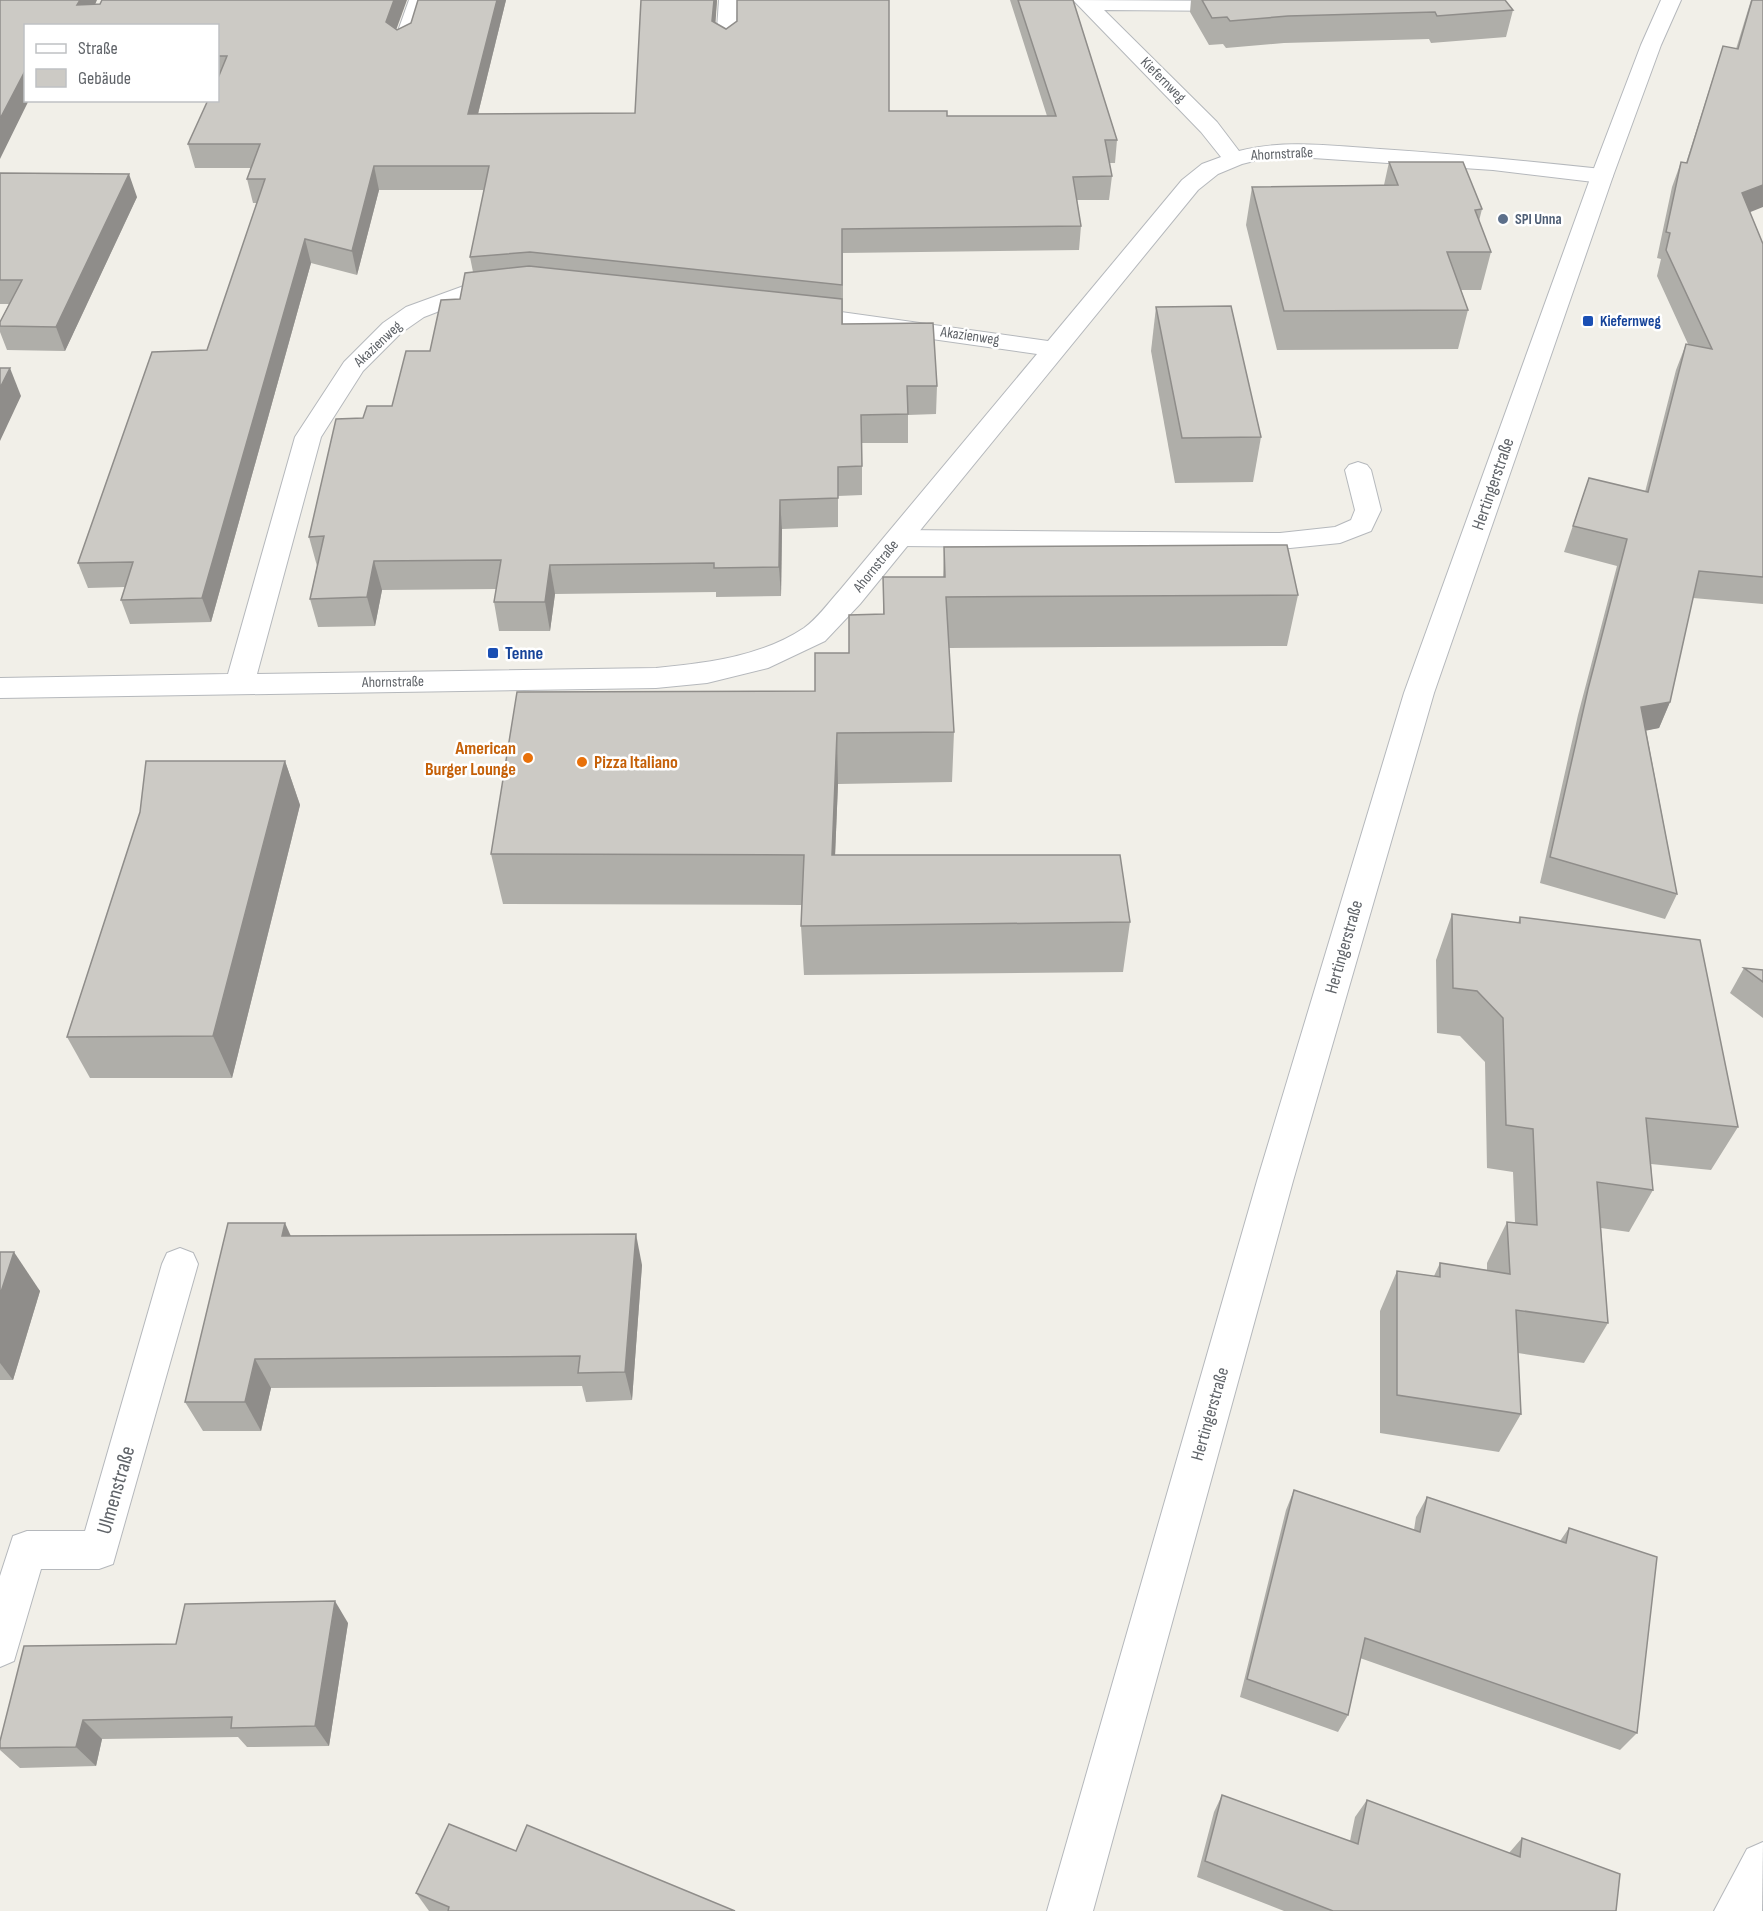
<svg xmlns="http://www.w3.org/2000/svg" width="1763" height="1911" viewBox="0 0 1763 1911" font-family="'Sofia Sans Condensed',sans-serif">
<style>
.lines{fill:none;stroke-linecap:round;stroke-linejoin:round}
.service-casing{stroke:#b5b8bc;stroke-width:2}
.minor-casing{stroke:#b5b8bc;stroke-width:2}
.tertiary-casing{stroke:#b5b8bc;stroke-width:2}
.service{fill:#fff;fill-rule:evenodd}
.minor{fill:#fff;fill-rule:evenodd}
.tertiary{fill:#fff;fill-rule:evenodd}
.wall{fill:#afaea9}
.shaded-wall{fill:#8f8d8a}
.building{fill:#cccac5;stroke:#8f8d8a;stroke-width:1.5}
.service-dot{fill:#5c6f8a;stroke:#fff;stroke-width:2}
.transit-dot{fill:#1a4fb4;stroke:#fff;stroke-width:2}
.food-dot{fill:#e8710a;stroke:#fff;stroke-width:2}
.labels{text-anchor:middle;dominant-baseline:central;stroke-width:5;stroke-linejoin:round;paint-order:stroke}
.far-street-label{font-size:15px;fill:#5f6368;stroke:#fff}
.far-service-label{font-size:15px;font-weight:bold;fill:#4e5e75;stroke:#fff;text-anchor:start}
.far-transit-label{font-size:15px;font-weight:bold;fill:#164399;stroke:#fff;text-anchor:start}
.street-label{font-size:18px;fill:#5f6368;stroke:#fff}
.transit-label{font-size:18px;font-weight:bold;fill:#164399;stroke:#fff;text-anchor:start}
.food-label{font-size:18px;font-weight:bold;fill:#c56008;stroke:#fff;text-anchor:end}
.near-street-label{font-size:21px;fill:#5f6368;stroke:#fff}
</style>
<rect width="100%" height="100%" fill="#f1efe8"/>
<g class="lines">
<g class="service-casing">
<g id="service">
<path d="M409,0H427L413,45L403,51L393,45Z"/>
<path d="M719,0H737L736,44L726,50L716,44Z"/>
<path d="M1358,462L1367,465L1371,470L1381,510L1371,531L1340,543L1280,549L899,546L890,544L886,538L890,532L899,530L1280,533L1335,527L1351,520L1355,510L1345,470L1349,465Z"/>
<path d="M180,1248L193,1253L198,1264L113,1564L99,1569H41L14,1661L0,1667V1576L13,1536L27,1531H85L162,1264L167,1253Z"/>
</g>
</g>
<g class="minor-casing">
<g id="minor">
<path d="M1073,0L1244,1L1247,5L1244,9L1237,11L1104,10L1217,122L1239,151C1285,139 1333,146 1380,149C1454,154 1528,161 1602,169L1610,171L1613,176L1610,181L1602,183L1493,170L1298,157L1258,160L1242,164L1218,174L1198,190L860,604L825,641L768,668L707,683L656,688L0,698V678L228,674L295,437L344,362L383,323L406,307L472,283L505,280L513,282L517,287L513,292L476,297L424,317L401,333L363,371L321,437L257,674L656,668C707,663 760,657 804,628C817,619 829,602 840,590L1037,354L798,320L789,318L786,313L789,308L798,306L1048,341L1182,180L1202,164L1221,157L1201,132Z"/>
<path d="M1763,1842L1762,1911H1714L1747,1849Z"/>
</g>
</g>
<g class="tertiary-casing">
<path id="tertiary" d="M1661,0H1681L1661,45L1613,176L1434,693L1293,1181L1093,1911H1047L1257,1181L1404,693L1591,176L1641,45Z"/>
</g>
<use href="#service" class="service"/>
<use href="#minor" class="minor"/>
<use href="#tertiary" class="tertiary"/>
</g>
<g class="wall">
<path d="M0,0L95,5L397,30L506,0L478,114L635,113L717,0L715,23L726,29L889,111L947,116H1047L1010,0H1073L1117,140L1115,163H1109L1112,176L1109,200H1077L1081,226L1079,250L843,253V324L937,386L936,414L908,415V443H862V495L838,496V527L782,529L781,596L716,597V592L555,594L550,631H499L494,602L496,589L382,590L375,626L318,627L310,599L317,566L309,537L363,418L392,406L430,351L460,299L473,272L470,257L484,190H379L357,275L311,263L211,622L130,624L121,600L125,587L88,588L78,563L207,350L257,203H253L247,179L251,168H195L188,144L218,100V26H26Z"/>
<path d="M1191,0H1505L1513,10L1506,37L1431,43L1429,39L1284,43L1226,48L1223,44L1209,45L1190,12Z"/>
<path d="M1751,0H1763L1750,212L1763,244V604L1693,598L1670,702L1659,728L1646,730L1677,894L1665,919L1540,883L1578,715L1617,566L1564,552L1589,478L1645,492L1676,370L1686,344H1688L1657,276L1661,259L1657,258L1672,187L1681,162L1686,163L1723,46L1736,49Z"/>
<path d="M1389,162L1482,209L1479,221L1491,252L1481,290H1461L1468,310L1458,349L1277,350L1246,225L1252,187L1384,185Z"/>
<path d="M0,173L137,197L65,351L7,350L0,332V322L9,304H0Z"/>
<path d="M1156,307L1261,437L1253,482L1175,483L1151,351Z"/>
<path d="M944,547L1298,595L1287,646L949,648L954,732L952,782L838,784L835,855L1130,922L1123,972L804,975L801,926L802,905L503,904L491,854L815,691L883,614V577H943Z"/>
<path d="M285,761L300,805L232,1078H90L67,1037L140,812Z"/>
<path d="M1452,914L1518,923L1520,917L1738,1127L1711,1170L1651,1164L1653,1190L1629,1232L1601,1228L1608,1323L1584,1363L1518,1353L1521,1414L1499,1452L1380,1433V1311L1397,1271L1434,1276L1440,1263L1487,1270V1263L1507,1222H1515L1513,1172L1487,1168L1485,1062L1460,1036L1437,1033L1436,960Z"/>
<path d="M1744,968L1763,970V1018L1730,993Z"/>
<path d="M291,1236L642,1265L632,1400L586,1402L582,1386L271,1388L261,1431H203L185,1402Z"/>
<path d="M0,1252L40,1291L13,1380H0Z"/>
<path d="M1294,1490L1414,1530L1416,1517L1427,1497L1560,1541L1569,1528L1637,1733L1620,1750L1360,1658L1348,1715L1338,1732L1240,1697L1286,1510Z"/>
<path d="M348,1623L329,1746L247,1747L238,1737L102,1739L96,1766L20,1768L0,1750V1741L176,1644Z"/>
<path d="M1222,1795L1350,1841L1355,1817L1367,1800L1509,1853L1522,1838L1616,1911H1284L1197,1877L1214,1812Z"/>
<path d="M516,1851L735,1911H429L416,1893Z"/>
</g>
<g class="shaded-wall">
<path d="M80,0H97L86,26L77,5Z"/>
<path d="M394,0H407L391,44L386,22Z"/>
<path d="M497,0H506L472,138L468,114Z"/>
<path d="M714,0H717L714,44L712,21Z"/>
<path d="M26,69V100H29L0,159V119Z"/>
<path d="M374,166L379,190L357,275L352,251Z"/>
<path d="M129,174L137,197L65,351L56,327Z"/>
<path d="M1763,185V207L1733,219L1742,193Z"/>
<path d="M305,239L311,263L211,622L202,598Z"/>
<path d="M10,368L21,396L0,441V388Z"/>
<path d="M780,500L782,529L781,596L779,567Z"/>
<path d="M374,561L382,590L375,626L367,597Z"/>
<path d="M550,565L555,594L550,631L545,602Z"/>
<path d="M1670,702L1659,728L1630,734L1641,707Z"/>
<path d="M837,733L838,784L833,905L832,855Z"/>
<path d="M285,761L300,805L232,1078L213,1036Z"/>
<path d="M285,1223L299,1254L282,1236Z"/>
<path d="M636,1234L642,1265L632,1400L625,1372Z"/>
<path d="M14,1252L40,1291L13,1380L0,1363V1295Z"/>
<path d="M255,1359L271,1388L261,1431L245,1402Z"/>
<path d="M335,1601L348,1623L329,1746L315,1726Z"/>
<path d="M83,1720L102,1739L96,1766L76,1747Z"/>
</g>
<g class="building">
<path d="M0,0H80L77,5L100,4L102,0H394L386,22L397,30L411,23L418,0H497L468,114L635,113L641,0H714L712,21L726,29L737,21V0H889V111H947V116H1056L1018,0H1073L1117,140H1105L1112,176L1073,177L1081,226L842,229V285L530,252L470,257L489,166H374L352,251L305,239L202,598L121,600L133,562L78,563L152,352L207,350L265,179H247L260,144H188L208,100H218V78L227,56H218V26H26V69L0,119Z"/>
<path d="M1202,0H1505L1513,10L1437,16L1435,12L1288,16L1230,21L1227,17L1212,18Z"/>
<path d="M1752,0H1763V185L1742,193L1763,244V577L1699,571L1670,702L1641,707L1677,894L1550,857L1588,689L1627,539L1573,526L1589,478L1648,492L1686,344L1712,349L1666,250L1670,233L1666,232L1681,162L1687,163L1723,46L1738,49Z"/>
<path d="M1389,162H1463L1482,209L1475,210L1491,252H1447L1468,310L1284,311L1252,187L1398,185Z"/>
<path d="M0,173L129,174L56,327L0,326V322L22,280H0Z"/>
<path d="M529,266L842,299V324L933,323L937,386H907L908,414L861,415L862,466L838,467V498L780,500L779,567L714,568V563L550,565L545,602H494L501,560L374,561L367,597L310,599L324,536L309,537L336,419L363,418L367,406H392L406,351H430L441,300L460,299L465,273Z"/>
<path d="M1231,306L1261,437L1182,438L1156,307Z"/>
<path d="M0,368H10L0,388Z"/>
<path d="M1287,545L1298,595L946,597L954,732L837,733L832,855H1120L1130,922L801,926L804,855L491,854L517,692L815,691V653H849V615L884,614L883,577H945L944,547Z"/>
<path d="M146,761H285L213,1036L67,1037L140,812Z"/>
<path d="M1452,914L1520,923V917L1700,940L1738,1127L1646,1118L1653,1190L1597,1182L1608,1323L1516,1310L1521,1414L1397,1395V1271L1440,1277V1263L1510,1274L1507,1222L1537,1225L1533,1129L1506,1125L1503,1018L1477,991L1453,988Z"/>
<path d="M1744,968L1763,970V982Z"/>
<path d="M228,1223H285L282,1236L636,1234L625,1372L578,1373L580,1356L255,1359L245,1402H185Z"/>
<path d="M0,1252H14L0,1295Z"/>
<path d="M1294,1490L1420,1532L1427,1497L1566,1543L1569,1528L1657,1557L1637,1733L1365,1638L1348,1715L1247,1679Z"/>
<path d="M335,1601L315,1726L231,1728L232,1717L83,1720L76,1747L0,1748V1741L24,1646L176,1644L185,1604Z"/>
<path d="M1222,1795L1358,1844L1367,1800L1520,1857L1522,1838L1620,1874L1616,1911H1333L1205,1861Z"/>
<path d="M449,1824L516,1851L527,1825L735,1911H448L449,1907L416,1893Z"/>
</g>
<circle class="service-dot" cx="1503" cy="219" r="6"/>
<g class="transit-dot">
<rect x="1582" y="315" width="12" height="12" rx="3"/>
<rect x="487" y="647" width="12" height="12" rx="3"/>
</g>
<g class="food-dot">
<circle cx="528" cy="758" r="6"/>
<circle cx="582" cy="762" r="6"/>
</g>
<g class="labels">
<g class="far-street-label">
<text transform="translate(1163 80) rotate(45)">Kiefernweg</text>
<text transform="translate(1282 154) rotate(-3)">Ahornstraße</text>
<text transform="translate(970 336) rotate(8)">Akazienweg</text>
<text transform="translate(378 344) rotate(-43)">Akazienweg</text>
<text transform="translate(876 566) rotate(-51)">Ahornstraße</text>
<text transform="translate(393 682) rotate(-1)">Ahornstraße</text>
</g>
<g class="far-service-label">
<text x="1515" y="219">SPI Unna</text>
</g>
<g class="far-transit-label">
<text x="1600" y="321">Kiefernweg</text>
</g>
<g class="street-label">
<text transform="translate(1493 484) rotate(-71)">Hertingerstraße</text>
<text transform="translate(1344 947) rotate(-74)">Hertingerstraße</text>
<text transform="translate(1210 1414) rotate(-74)">Hertingerstraße</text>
</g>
<g class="transit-label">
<text x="505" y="653">Tenne</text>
</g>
<g class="food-label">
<text x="516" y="748">American<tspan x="516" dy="21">Burger Lounge</tspan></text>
<text x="594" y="762" text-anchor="start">Pizza Italiano</text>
</g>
<g class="near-street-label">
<text transform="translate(116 1490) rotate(-74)">Ulmenstraße</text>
</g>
</g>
<rect x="24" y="24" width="195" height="78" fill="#ffffff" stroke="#bfc1c3" stroke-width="1.5"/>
<rect x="36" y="44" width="30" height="9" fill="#ffffff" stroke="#bfc1c3" stroke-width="1.5"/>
<text x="78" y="54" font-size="18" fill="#5f6368">Straße</text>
<rect x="36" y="69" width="30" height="18" fill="#cccac5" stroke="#bfc1c3" stroke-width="1.5"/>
<text x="78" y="84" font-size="18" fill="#5f6368">Gebäude</text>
</svg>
